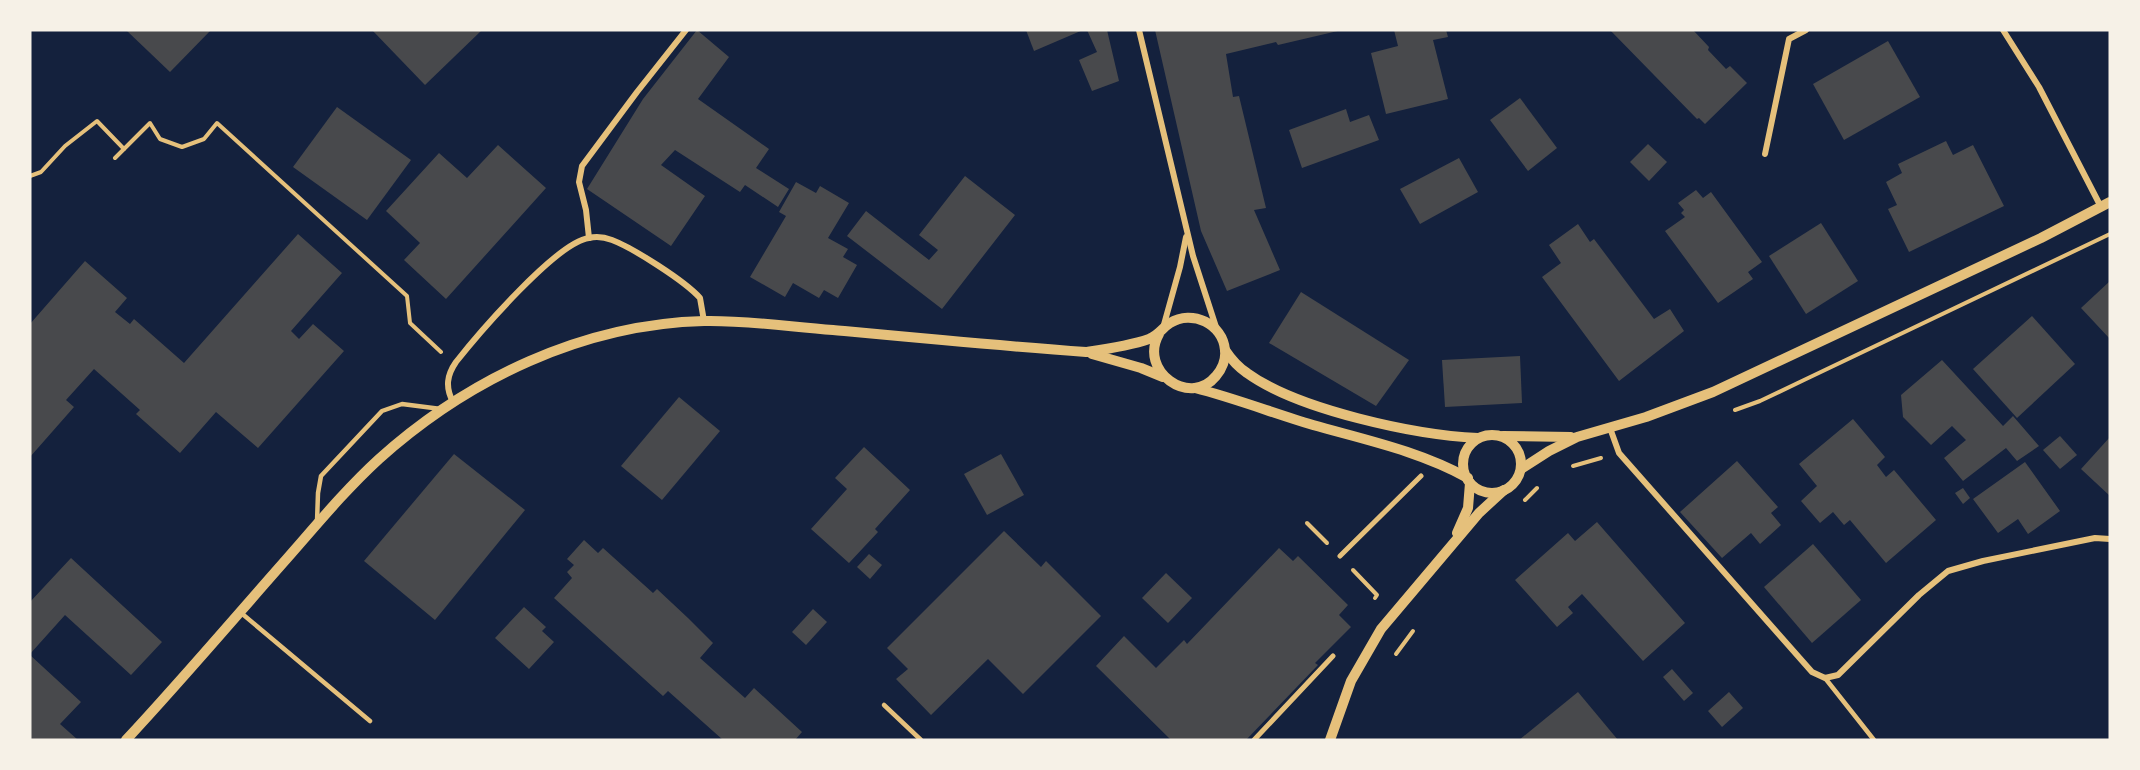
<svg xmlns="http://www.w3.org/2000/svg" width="2140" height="770" viewBox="0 0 2140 770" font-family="Quicksand,sans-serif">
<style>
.building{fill:#48494c}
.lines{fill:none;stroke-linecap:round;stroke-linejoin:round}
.path{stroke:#e5c07b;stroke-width:4}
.service{stroke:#e5c07b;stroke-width:4.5}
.pedestrian{stroke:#e5c07b;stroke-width:5}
.minor{stroke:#e5c07b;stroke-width:6}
.tertiary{stroke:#e5c07b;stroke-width:10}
</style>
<rect width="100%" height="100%" fill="#14213d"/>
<g class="building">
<path d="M126,30H211L170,72Z"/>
<path d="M372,30H482L425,85Z"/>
<path d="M697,30L729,57L698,99L769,149L756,168L789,189L778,207L745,185L740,192L675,150L661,165L705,196L671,246L587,189L643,99Z"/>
<path d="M1026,30H1083L1034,51Z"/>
<path d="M1087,30H1107L1119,81L1092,91L1079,60L1097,52Z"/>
<path d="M1155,30H1342L1278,45L1276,42L1226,54L1233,97L1239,96L1266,208L1254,210L1280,270L1227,291L1201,231Z"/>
<path d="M1394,30H1446L1448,37L1433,40L1448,99L1386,114L1371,53L1398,46Z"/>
<path d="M1610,30H1693L1709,47L1708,50L1726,69L1730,66L1747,83L1705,124L1699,118L1697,119Z"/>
<path d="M1888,41L1920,97L1844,140L1813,84Z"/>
<path d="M1520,98L1557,148L1528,171L1490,120Z"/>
<path d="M337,107L411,160L367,220L293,167Z"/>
<path d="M1346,109L1350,122L1369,115L1379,140L1302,168L1289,130Z"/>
<path d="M1946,141L1953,155L1973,145L2004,206L1909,252L1888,209L1897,205L1886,182L1902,173L1898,164Z"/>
<path d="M1648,144L1667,162L1649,181L1630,162Z"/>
<path d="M498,145L546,188L446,299L404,260L420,243L386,211L439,153L467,178Z"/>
<path d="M1459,158L1478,192L1420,224L1400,189Z"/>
<path d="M965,176L1015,215L942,309L847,236L866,211L929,260L938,250L919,235Z"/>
<path d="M796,182L816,193L820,186L849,203L828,238L848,249L843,257L857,265L838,298L824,290L819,298L793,283L785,297L750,277L786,216L779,212Z"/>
<path d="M1696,190L1703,198L1711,192L1762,262L1748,272L1753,279L1718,303L1665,231L1685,217L1681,213L1684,210L1678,203Z"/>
<path d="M1821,223L1858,281L1806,314L1769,256Z"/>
<path d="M1578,224L1590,242L1594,239L1654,319L1670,309L1684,331L1619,381L1542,277L1561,263L1549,245Z"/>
<path d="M298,234L342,273L291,331L299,339L313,324L344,351L258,448L216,412L180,453L136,414L140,410L94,369L66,400L74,407L30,457V324L85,261L127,298L115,312L130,324L134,319L184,363Z"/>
<path d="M2110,281V339L2081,308Z"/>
<path d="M1301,292L1409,360L1376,406L1269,343Z"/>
<path d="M2032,316L2075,364L2017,418L1973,369Z"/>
<path d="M1520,356L1522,403L1445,407L1442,360Z"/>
<path d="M1942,360L2003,426L2013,416L2039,446L2017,461L2006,448L1963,481L1944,458L1966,440L1952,426L1931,445L1903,417L1901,395Z"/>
<path d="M679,397L720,431L662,500L621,466Z"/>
<path d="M1853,419L1885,457L1877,465L1886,477L1894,470L1936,520L1886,563L1850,520L1844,525L1833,512L1820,523L1801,501L1817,486L1799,464Z"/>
<path d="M2060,436L2077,455L2060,469L2043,450Z"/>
<path d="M2110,437V496L2081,469Z"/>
<path d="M864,447L910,490L875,529L878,532L849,563L811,529L847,489L835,478Z"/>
<path d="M454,454L525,510L435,620L364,561Z"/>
<path d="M1001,454L1024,495L987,515L964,474Z"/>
<path d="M1737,461L1778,507L1771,513L1781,525L1760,544L1751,533L1722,558L1680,512Z"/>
<path d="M2025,462L2060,511L2028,534L2018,519L1998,533L1973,499Z"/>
<path d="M1963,488L1970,498L1963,504L1955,493Z"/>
<path d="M1597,522L1685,623L1643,661L1582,594L1568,607L1573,613L1557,627L1515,580L1568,533L1575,541Z"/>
<path d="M1004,531L1041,567L1046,561L1101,616L1023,694L988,659L931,715L896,679L908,669L887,648Z"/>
<path d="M584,540L598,553L603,548L653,593L657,589L688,618L713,643L700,658L745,698L754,688L802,732L795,740H723L668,691L663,696L554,598L572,578L567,572L574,565L567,559Z"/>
<path d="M1813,544L1861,600L1812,643L1764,587Z"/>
<path d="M1279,548L1293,561L1298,556L1348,605L1339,615L1351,627L1315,663L1318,665L1246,740H1171L1096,666L1124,636L1156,668L1184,640L1187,644Z"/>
<path d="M869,554L882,565L870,579L857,567Z"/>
<path d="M71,558L162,642L131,675L65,615L30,654V602Z"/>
<path d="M1166,573L1192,598L1168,623L1142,598Z"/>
<path d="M524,607L546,627L542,631L554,642L529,669L495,638Z"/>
<path d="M813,609L827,622L806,645L792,632Z"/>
<path d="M30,655L81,702L60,724L78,740H30Z"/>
<path d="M1672,669L1693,693L1684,701L1663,677Z"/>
<path d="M1578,692L1618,740H1519Z"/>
<path d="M1729,692L1743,708L1722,727L1708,711Z"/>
</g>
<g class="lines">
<g class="path">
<path d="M115,158L150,123L160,139L182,147L204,139L217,123L407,296L410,323L441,352"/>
<path d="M30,176L41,172L65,146L97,121L124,149"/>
<path d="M1735,410L1760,401L1804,380L2110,234"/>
<path d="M1573,466L1601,458"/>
<path d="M1525,500L1537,488"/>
<path d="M1307,523L1327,543"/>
<path d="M1353,570L1377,595L1375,598"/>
<path d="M1396,654L1413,631"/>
</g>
<g class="service">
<path d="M317,522L318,493L321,476L382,411L402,404L441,409"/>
<path d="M240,612L370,721"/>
<path d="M1825,678L1874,740"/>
<path d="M884,705L921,740"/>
</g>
<g class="pedestrian">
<path d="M1340,556L1421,476"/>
<path d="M1254,740L1333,656"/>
</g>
<g class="minor">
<path d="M1139,30L1193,256L1216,327"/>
<path d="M2003,30L2039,87L2101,207"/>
<path d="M1765,154L1789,39L1806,30"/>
<path d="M589,238L586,210L579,182L582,166L637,92L686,30"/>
<path d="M1163,328L1180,267L1186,237"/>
<path d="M453,402C445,387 447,375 456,362C478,334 557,242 589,238C597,236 604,237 612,240C633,248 685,281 700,298L704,321"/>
<path d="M1610,428L1619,453L1812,672L1825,678L1838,675L1919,595L1948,571L1983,561L2095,538L2110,539"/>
</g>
<g class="tertiary">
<path d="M1225,350C1231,359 1238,367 1247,373C1298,410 1415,435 1478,438"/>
<path d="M1092,354L1141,368L1163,377"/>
<path d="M1195,388C1234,398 1273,413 1313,425C1366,440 1419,451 1468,478"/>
<circle cx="1492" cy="464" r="29"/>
<path d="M1503,436L1571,437"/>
<path d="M1521,469L1549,451L1577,437L1646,417L1713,392L2041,238L2110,202"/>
<path d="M1457,533L1468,508L1470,483"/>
<path d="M126,740C180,682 231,622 283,563C314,528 344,491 379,459C468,379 583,324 704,321C746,320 791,327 833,330C918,338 1002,346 1086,352C1107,349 1129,346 1149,339C1159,335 1162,328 1170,323C1192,309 1223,324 1225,350C1226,359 1222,369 1216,376C1190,408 1138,371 1159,334"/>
<path d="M1330,740L1351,681L1381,629L1479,513L1504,490"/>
</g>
</g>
<rect width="2140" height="770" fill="none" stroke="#f6f1e7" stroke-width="63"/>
</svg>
